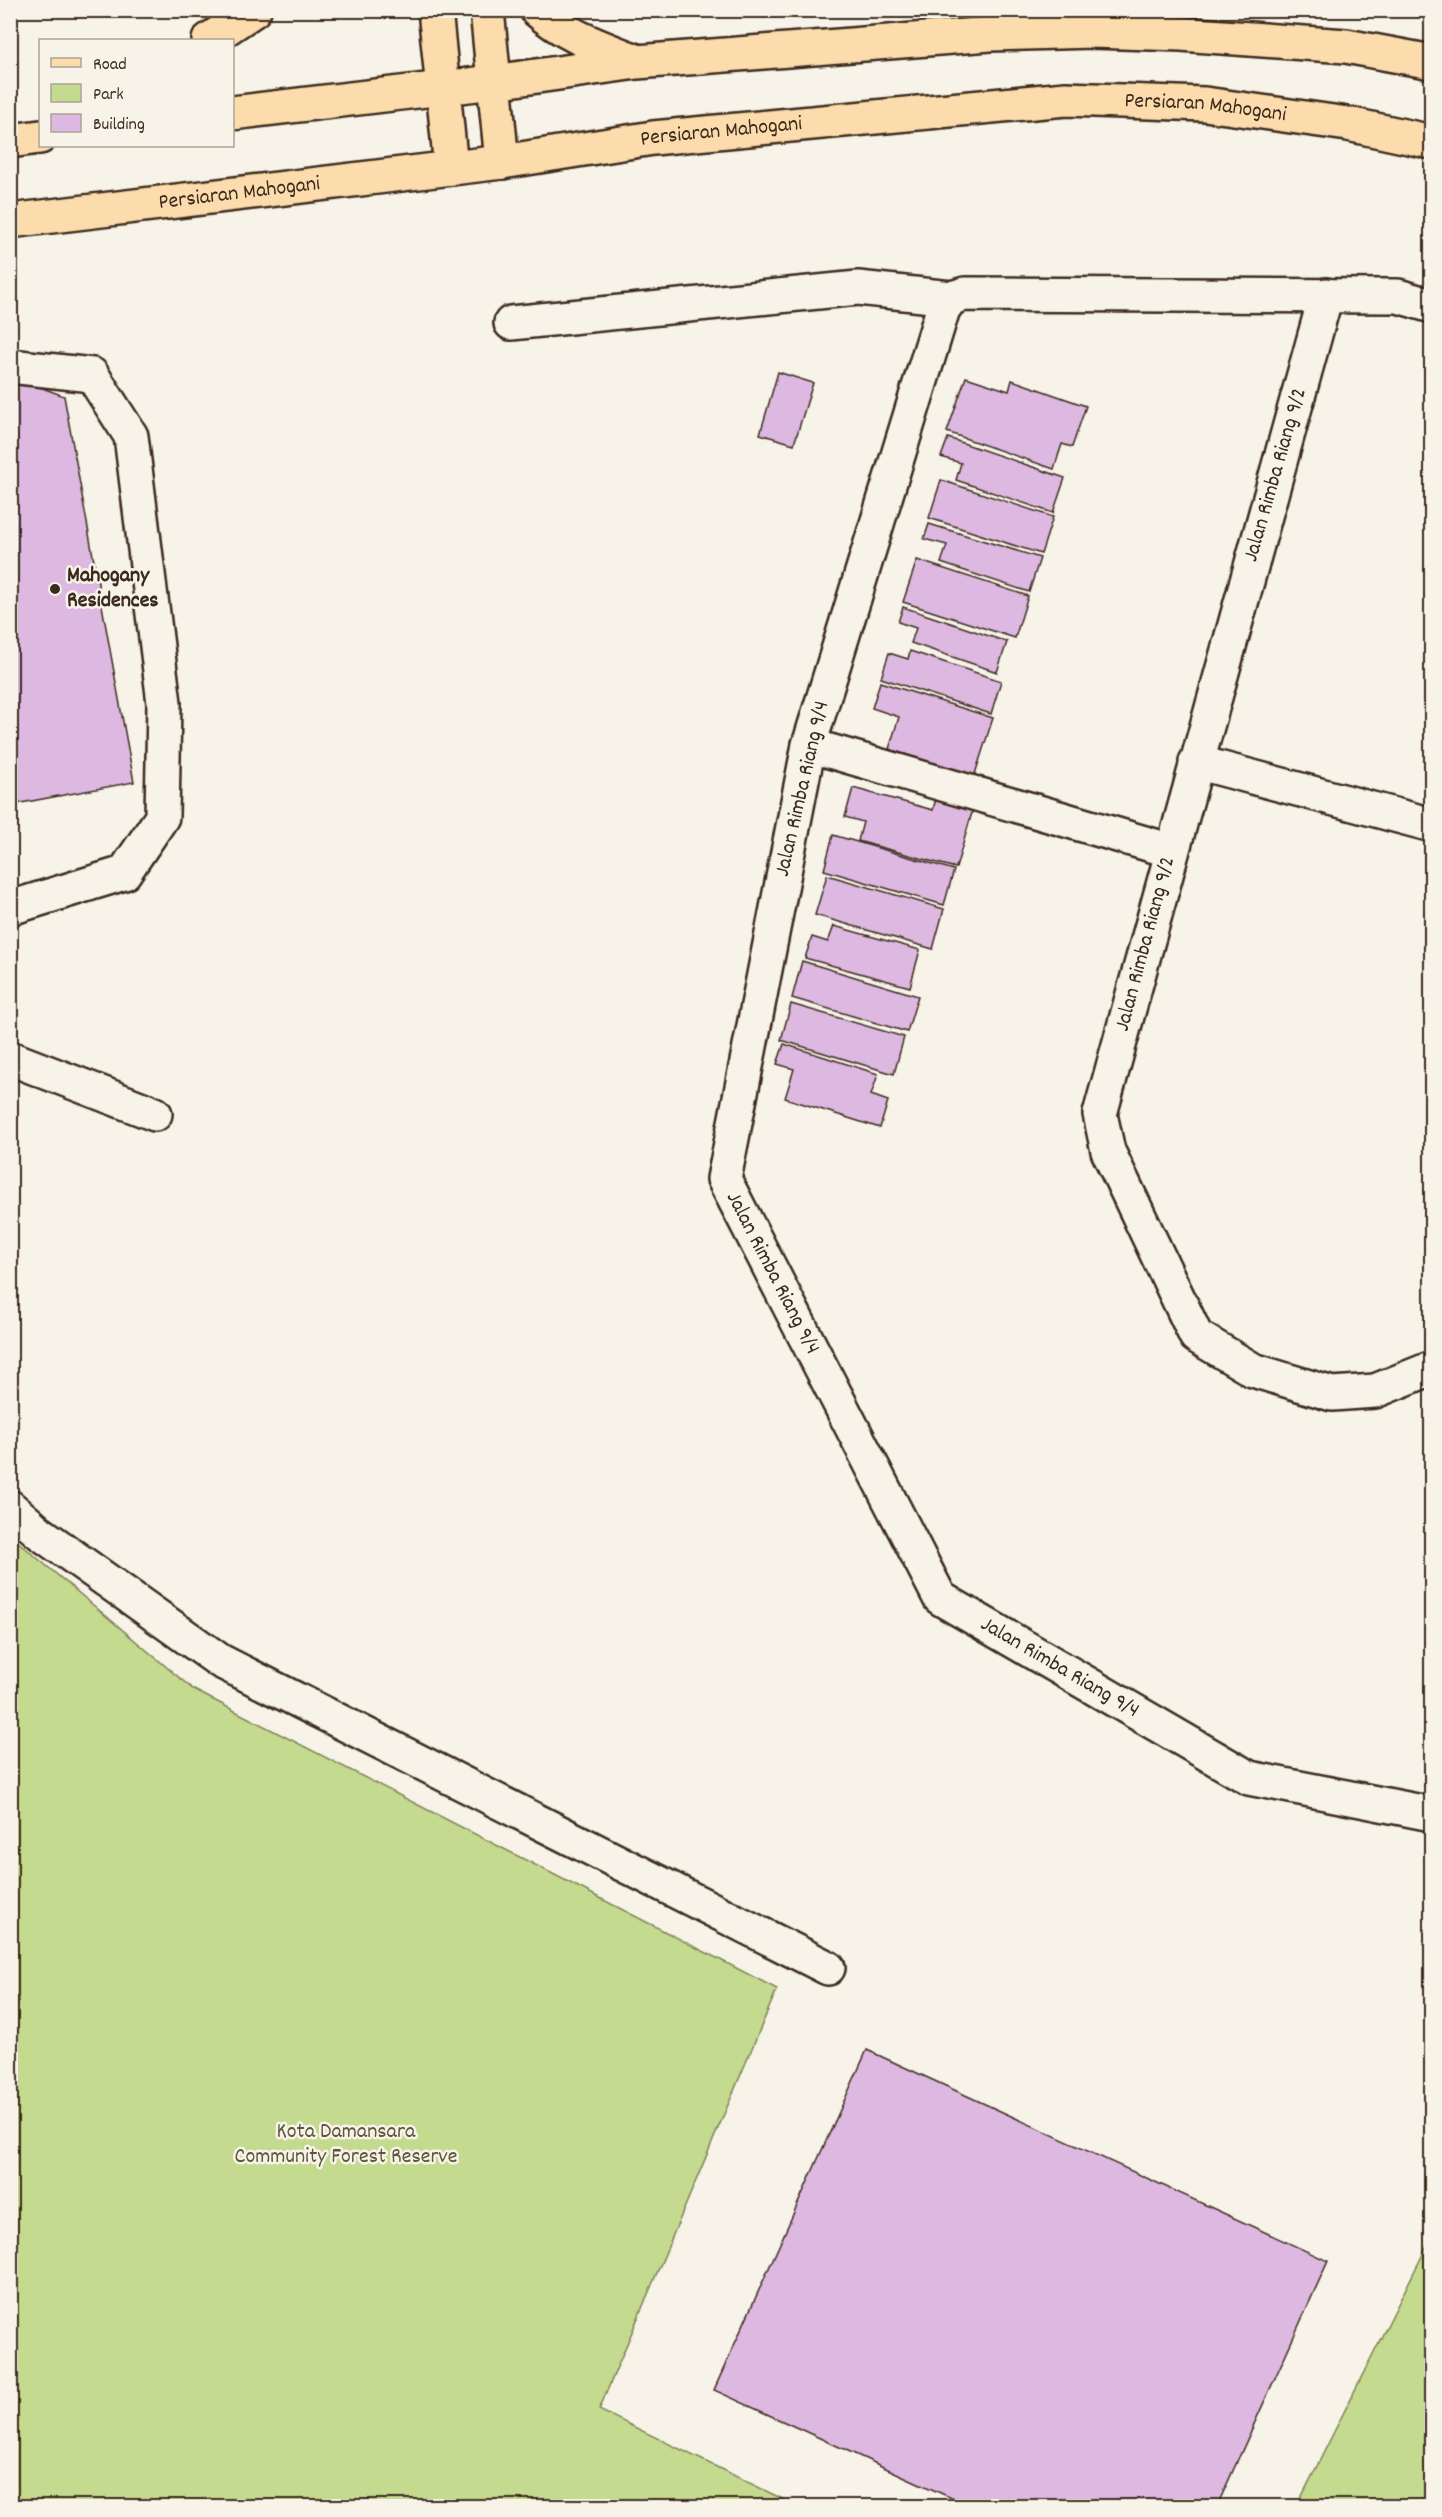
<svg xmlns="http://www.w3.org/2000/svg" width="1442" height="2517" viewBox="0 0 1442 2517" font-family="Dekko,sans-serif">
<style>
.green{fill:#c3da8f;stroke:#7f8256;stroke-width:1.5}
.building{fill:#ddb8e1;stroke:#3b2a1e;stroke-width:1.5}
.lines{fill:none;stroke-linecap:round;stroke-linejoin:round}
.minor-casing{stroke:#3b2a1e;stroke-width:38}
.major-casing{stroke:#3b2a1e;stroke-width:38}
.minor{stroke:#f7f3e8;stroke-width:33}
.major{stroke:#fcdcac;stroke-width:33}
.poi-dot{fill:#3b2a1e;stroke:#f7f3e8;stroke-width:2}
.labels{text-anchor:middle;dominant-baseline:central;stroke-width:5;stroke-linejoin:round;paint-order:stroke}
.street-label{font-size:22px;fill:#3b2a1e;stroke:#f7f3e8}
.poi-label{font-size:22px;font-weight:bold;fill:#3b2a1e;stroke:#f7f3e8;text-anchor:start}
.park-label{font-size:22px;fill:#5d563a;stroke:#f7f3e8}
</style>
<rect width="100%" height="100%" fill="#f7f3e8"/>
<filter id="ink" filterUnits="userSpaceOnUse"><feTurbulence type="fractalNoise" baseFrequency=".0167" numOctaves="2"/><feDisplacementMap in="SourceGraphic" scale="12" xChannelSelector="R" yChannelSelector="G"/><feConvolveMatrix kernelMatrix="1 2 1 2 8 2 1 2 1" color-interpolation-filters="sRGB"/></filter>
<g filter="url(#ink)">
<g class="green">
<path d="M10,1535L194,1690L777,1989L599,2410L797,2506H11Z"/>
<path d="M1431,2238V2506H1297Z"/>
</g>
<g class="building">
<path d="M778,372L813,383L794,444L760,434Z"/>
<path d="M10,376L64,396L134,782L10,805Z"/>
<path d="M966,377L1009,391L1012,380L1086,406L1072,447L1062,444L1054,469L947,432Z"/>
<path d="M948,438L1065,478L1053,513L956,480L961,463L941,457Z"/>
<path d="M941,480L1053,517L1041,554L929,518Z"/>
<path d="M929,524L1040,558L1029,592L941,563L947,545L924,539Z"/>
<path d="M917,560L1028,596L1015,638L903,602Z"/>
<path d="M903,607L1007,642L997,672L911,643L916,628L898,622Z"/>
<path d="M910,651L1001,681L991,714L881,678L889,653L908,659Z"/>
<path d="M880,682L993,718L974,777L889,749L899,717L872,708Z"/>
<path d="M853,788L933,810L936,798L973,809L956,868L858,841L863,822L845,817Z"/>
<path d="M833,835L954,870L944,905L824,870Z"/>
<path d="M827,875L944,909L933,949L815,915Z"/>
<path d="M834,926L920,950L910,987L805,958L812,937L828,942Z"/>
<path d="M802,961L918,996L907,1032L792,998Z"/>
<path d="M791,1004L904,1037L894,1074L781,1040Z"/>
<path d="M784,1044L878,1074L871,1095L888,1101L880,1128L785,1098L794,1069L777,1064Z"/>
<path d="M867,2050L1328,2261L1217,2506H969L714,2390Z"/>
</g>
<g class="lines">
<g class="minor-casing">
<g id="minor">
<path d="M1326,295L1100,1114L1108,1151L1196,1336L1253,1370L1332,1394L1375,1391L1432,1368"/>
<path id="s1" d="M951,298L943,309L809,745L724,1179L940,1598L1249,1778L1432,1814"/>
<path d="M511,323L858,288L951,298L965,294L1398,296L1432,306"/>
<path d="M10,366L92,375L131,436L164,703L162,817L124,873L10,908"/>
<path d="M809,745L1172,851"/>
<path d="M1196,762L1432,825"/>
<path d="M10,1058L155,1114"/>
<path d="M10,1507L40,1533L220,1661L828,1968"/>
</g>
</g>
<g class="major-casing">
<g id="major">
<path d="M435,10L451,168"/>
<path d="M487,10L502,162"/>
<path d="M537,10C566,36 601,47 636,61"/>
<path d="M209,40L254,10"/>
<path d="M232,113L494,82L637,62L990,34L1092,31L1181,34L1346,46L1432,62"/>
<path d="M10,141L40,137"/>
<path id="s2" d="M10,221L502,162L653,138L1066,99L1205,104L1348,124L1432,142"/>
</g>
</g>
<use href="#minor" class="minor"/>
<use href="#major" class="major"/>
</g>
</g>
<circle class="poi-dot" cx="55" cy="589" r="6"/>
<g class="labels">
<g class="street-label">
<text stroke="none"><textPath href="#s2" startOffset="1203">Persiaran Mahogani</textPath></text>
<text stroke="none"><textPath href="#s2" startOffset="717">Persiaran Mahogani</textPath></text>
<text stroke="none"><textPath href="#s2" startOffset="231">Persiaran Mahogani</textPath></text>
<text transform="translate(1276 475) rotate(-74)">Jalan Rimba Riang 9/2</text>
<text transform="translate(803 789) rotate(-77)">Jalan Rimba Riang 9/4</text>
<text transform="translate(1146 944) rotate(-75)">Jalan Rimba Riang 9/2</text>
<text stroke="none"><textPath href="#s1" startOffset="1018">Jalan Rimba Riang 9/4</textPath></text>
<text stroke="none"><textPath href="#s1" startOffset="1522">Jalan Rimba Riang 9/4</textPath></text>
</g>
<g class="poi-label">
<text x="67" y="576">Mahogany<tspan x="67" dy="25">Residences</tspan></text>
</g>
<g class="park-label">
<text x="346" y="2132">Kota Damansara<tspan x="346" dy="25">Community Forest Reserve</tspan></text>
</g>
</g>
<rect width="1442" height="2517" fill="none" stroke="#f7f3e8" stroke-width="36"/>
<rect x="18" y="18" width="1406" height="2481" fill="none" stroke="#3b2a1e" stroke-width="2" filter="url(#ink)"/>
<rect x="39" y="39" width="195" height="108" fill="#f7f3e8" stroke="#aca397" stroke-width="1.5"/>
<rect x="51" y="58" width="30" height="9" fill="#fcdcac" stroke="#aca397" stroke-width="1.5"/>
<text x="93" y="69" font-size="18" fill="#3b2a1e">Road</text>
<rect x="51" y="84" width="30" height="18" fill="#c3da8f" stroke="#aca397" stroke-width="1.5"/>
<text x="93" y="99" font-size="18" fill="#3b2a1e">Park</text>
<rect x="51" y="114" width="30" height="18" fill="#ddb8e1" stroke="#aca397" stroke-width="1.5"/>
<text x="93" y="129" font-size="18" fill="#3b2a1e">Building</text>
</svg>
